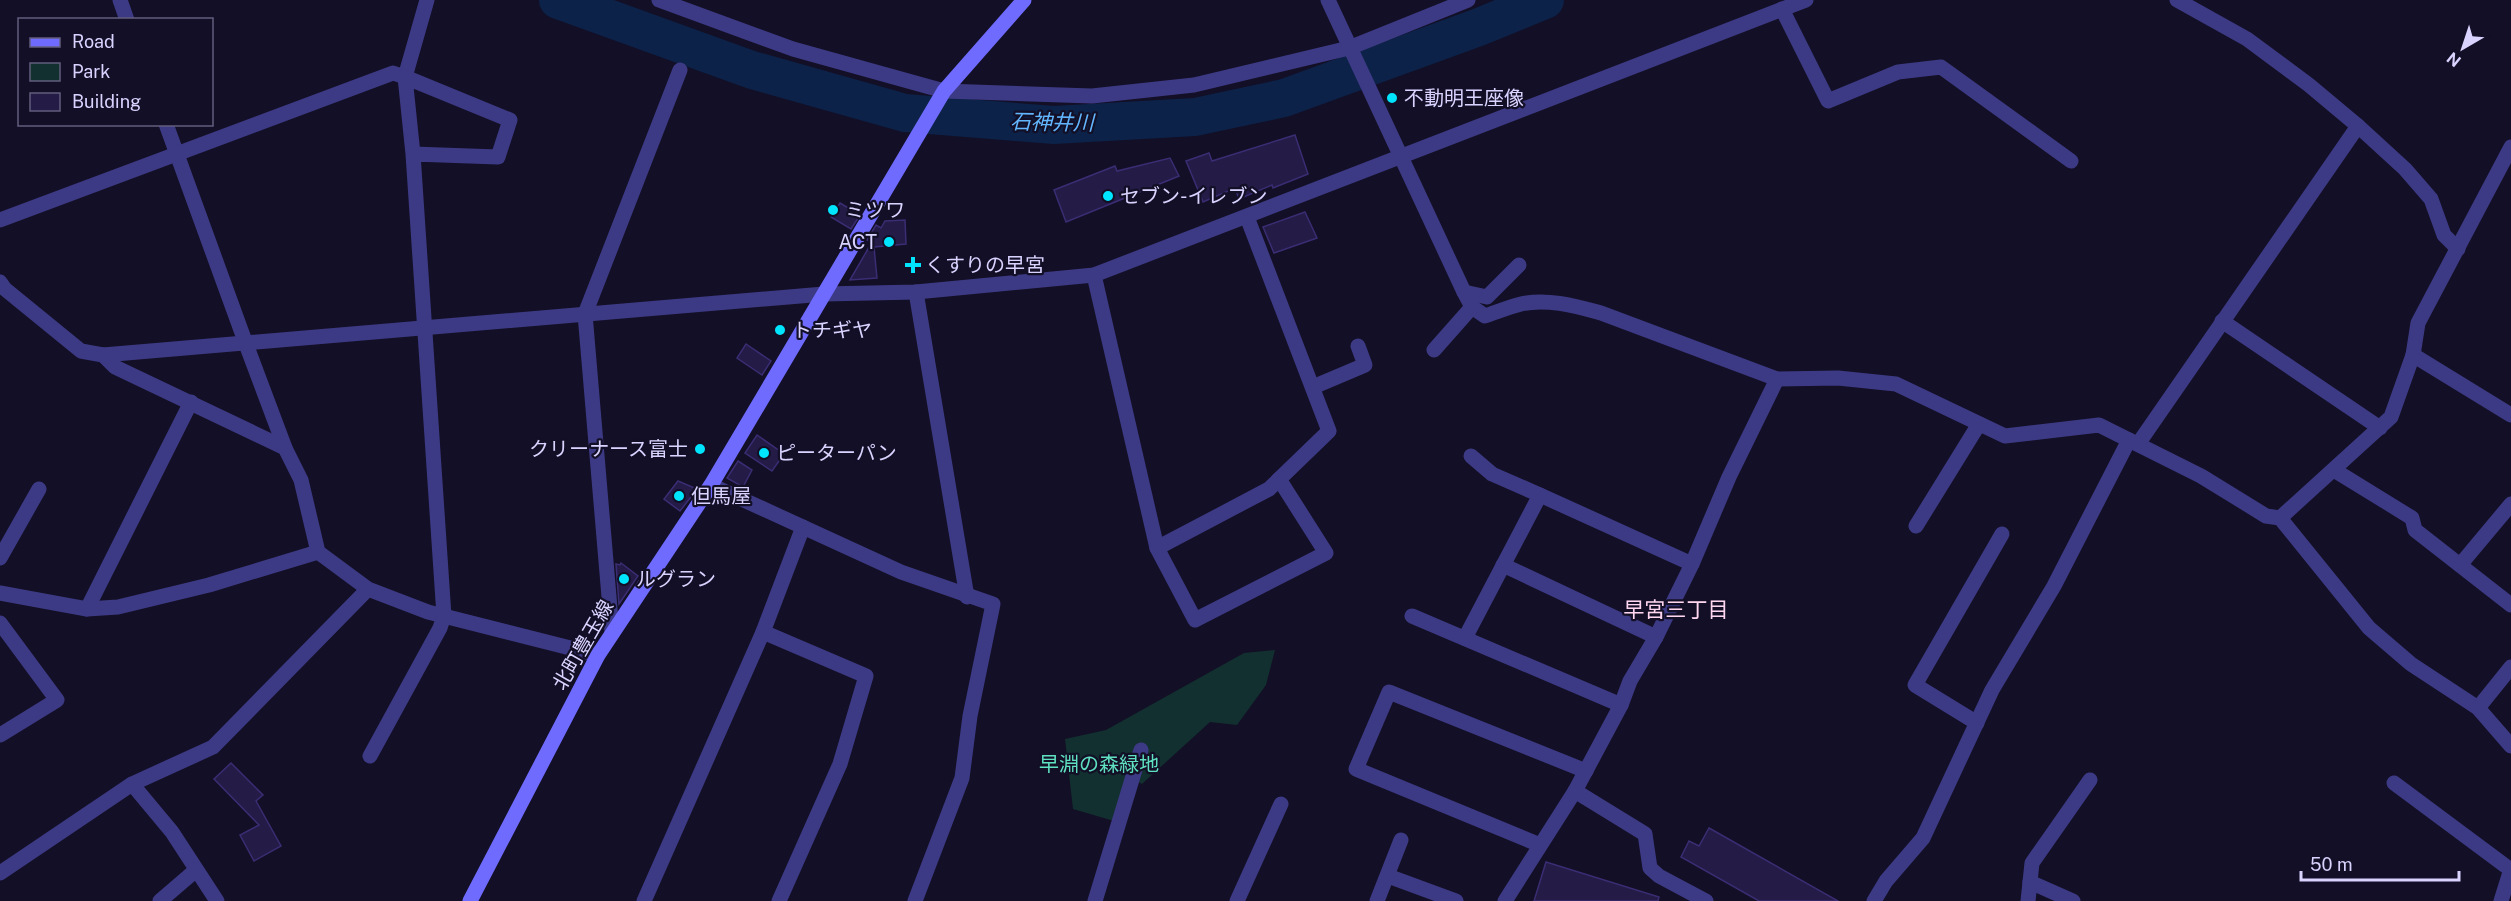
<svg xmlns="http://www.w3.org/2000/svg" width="2511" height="901" viewBox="0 0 2511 901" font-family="'Public Sans','Noto Sans JP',sans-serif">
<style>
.green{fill:#12302f}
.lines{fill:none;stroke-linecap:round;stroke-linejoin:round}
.river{stroke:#0c2248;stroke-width:38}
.building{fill:#241b47;stroke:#3b2d73;stroke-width:1.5}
.minor{stroke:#3d3a85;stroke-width:15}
.tertiary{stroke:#3d3a85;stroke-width:15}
.secondary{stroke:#6f6bff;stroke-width:15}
.poi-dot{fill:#00e5ff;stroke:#130f26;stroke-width:2}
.labels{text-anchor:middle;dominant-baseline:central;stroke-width:4.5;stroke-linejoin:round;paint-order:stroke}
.poi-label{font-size:20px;fill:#d9d4ff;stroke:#130f26;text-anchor:start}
.street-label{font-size:20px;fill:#d9d4ff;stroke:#130f26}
.park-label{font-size:20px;fill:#5fe0c0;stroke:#130f26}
.water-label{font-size:21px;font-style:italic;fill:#62b6ff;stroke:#130f26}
.neighbourhood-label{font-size:21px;fill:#ffd6f0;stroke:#130f26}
</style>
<rect width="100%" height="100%" fill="#130f26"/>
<path class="green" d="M1275,650L1266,685L1237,725L1210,722L1142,784L1127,776L1114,821L1073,809L1065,739L1106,730L1244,653Z"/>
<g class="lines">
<path class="river" d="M558,0L752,70L905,113L1054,125L1195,117L1284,98L1479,27L1545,0"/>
</g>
<g class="building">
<path d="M1295,135L1308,174L1273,188L1272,185L1239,199L1235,188L1203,202L1186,161L1209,153L1212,161Z"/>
<path d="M1170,158L1179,176L1066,222L1054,190L1115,166L1117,171Z"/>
<path d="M840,203L860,215L851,229L831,217Z"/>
<path d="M1305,212L1317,238L1274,253L1263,227Z"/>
<path d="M905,220L906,244L874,247L877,278L850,280L872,242L867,240L876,225L881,228L885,221Z"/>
<path d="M746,344L771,361L762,375L737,358Z"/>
<path d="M757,435L784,454L772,471L745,453Z"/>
<path d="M738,461L752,470L743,487L727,478Z"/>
<path d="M678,481L697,489L680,511L664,499Z"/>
<path d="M621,563L638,576L619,604L616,564L620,565Z"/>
<path d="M231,763L263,795L256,801L281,846L254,861L240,835L259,825L214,779Z"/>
<path d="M1709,828L1838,901H1759L1681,857L1689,841L1699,846Z"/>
<path d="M1546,862L1659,897L1658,901H1534Z"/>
</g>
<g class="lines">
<g class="minor">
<path d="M120,0L127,20"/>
<path d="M659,0L793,49L944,91L1092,96L1194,85L1349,48L1468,0"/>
<path d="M1328,0L1464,292L1472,307L1485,316C1497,312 1509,307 1521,304C1547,298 1575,306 1601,313L1777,379L1838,378L1896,384L2005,436L2099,425L2201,476L2266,516L2280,518L2369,628L2411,664L2478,708L2511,746"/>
<path d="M2177,0L2247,39L2309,85L2358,126L2405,169L2431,199L2444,235L2458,249"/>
<path d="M1782,9L1828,101L1898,72L1941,67L2071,161"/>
<path d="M166,124L246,344"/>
<path d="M0,220L393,73L405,77L427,0"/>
<path d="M1094,275L1157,548L1195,620L1326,553L1279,479"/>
<path d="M0,282L5,289L81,351L103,355L115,367L285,448L301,480L318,552L368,589L428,612L598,655"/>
<path d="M916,292L967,597"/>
<path d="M1464,292L1487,297L1519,265"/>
<path d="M2222,321L2380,428"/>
<path d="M1434,350L1472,307"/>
<path d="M2413,355L2511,415"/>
<path d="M1313,387L1365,365L1358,346"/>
<path d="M2138,444L2358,126"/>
<path d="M1471,456L1492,474L1540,495"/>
<path d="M2334,470L2412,518L2415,530L2511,605"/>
<path d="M711,485L901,572L993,604L970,716L962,778L915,901"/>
<path d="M2280,518L2391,417L2413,355L2418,323L2511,147"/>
<path d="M1916,526L1979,424"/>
<path d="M1157,548L1269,489L1329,431L1247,217"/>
<path d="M0,558L39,489"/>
<path d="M1503,565L1656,637"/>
<path d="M2460,565L2511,504"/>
<path d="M0,593L87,609L118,607L209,585L318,552"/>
<path d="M87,609L191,402"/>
<path d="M1412,616L1621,705"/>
<path d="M0,623L57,700L0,735"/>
<path d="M612,632L585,314L680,70"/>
<path d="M763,632L866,676L840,764L779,901"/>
<path d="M1465,638L1540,495L1692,564"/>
<path d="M2478,708L2511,667"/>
<path d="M1977,723L1915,685L2002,534"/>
<path d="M370,756L440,628L444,616L413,154L405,77L510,120L498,157L413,154"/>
<path d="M2394,783L2511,870"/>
<path d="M132,784L172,832L217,901"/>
<path d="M1575,791L1645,834L1650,868L1659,876L1706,901"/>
<path d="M1540,845L1356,769L1389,692L1586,771"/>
<path d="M0,873L132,784L213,747L368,589"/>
<path d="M1388,876L1456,901"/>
<path d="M2030,882L2073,901"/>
<path d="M160,901L196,870"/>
<path d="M644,901L763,632L803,527"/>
<path d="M1095,901L1141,750"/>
<path d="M1237,901L1281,804"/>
<path d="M1377,901L1401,840"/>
<path d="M1505,901L1575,791L1621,705L1630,681L1656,637L1692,564L1729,477L1777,379"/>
<path d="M1874,901L1886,881L1923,838L1992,690L2054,586L2129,440"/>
<path d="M2028,901L2032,863L2090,780"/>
<path d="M2501,901L2511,869"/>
</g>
<g class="tertiary">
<path d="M246,344L285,448"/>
<path d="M103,355L824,294L916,292L1094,275L1806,0"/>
</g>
<path class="secondary" d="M470,901L598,655L711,485L944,91L1024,0"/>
</g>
<g class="poi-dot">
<circle cx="1392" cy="98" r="6"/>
<circle cx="1108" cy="196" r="6"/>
<circle cx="833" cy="210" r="6"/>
<circle cx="889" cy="242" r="6"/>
<path d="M910 256h6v6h6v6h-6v6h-6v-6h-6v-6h6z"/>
<circle cx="780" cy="330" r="6"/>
<circle cx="700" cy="449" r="6"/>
<circle cx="764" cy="453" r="6"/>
<circle cx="679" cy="496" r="6"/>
<circle cx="624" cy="579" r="6"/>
</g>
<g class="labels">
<g class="poi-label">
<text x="1404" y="98">不動明王座像</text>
<text x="1120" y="196">セブン-イレブン</text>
<text x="845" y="210">ミツワ</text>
<text x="877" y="242" text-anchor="end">ACT</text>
<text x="925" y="265">くすりの早宮</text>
<text x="792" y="330">トチギヤ</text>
<text x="688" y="449" text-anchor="end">クリーナース富士</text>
<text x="776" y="453">ピーターパン</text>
<text x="691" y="496">但馬屋</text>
<text x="636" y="579">ルグラン</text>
</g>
<g class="street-label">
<text transform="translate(583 645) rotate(-60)">北町豊玉線</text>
</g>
<g class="park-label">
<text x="1099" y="764">早淵の森緑地</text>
</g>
<g class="water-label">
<text transform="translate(1052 122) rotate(1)">石神井川</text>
</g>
<g class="neighbourhood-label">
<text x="1676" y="609">早宮三丁目</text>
</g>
</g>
<rect x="18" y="18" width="195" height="108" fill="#130f26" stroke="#625e7d" stroke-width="1.5"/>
<rect x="30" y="38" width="30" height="9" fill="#6f6bff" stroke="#625e7d" stroke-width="1.5"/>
<text x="72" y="48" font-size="18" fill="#d9d4ff">Road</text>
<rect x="30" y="63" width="30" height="18" fill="#12302f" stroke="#625e7d" stroke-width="1.5"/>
<text x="72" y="78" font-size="18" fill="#d9d4ff">Park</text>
<rect x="30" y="93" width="30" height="18" fill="#241b47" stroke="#625e7d" stroke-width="1.5"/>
<text x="72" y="108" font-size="18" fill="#d9d4ff">Building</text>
<g transform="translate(2463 48) rotate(219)" stroke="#130f26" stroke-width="4.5" paint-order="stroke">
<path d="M0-4.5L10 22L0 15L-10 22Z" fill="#d9d4ff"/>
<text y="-9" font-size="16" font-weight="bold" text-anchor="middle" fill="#d9d4ff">N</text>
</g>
<path d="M2301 871v9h158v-9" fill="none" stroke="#d9d4ff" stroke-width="3"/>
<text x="2310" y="871" font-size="18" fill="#d9d4ff" stroke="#130f26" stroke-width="4.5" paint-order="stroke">50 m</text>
</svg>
